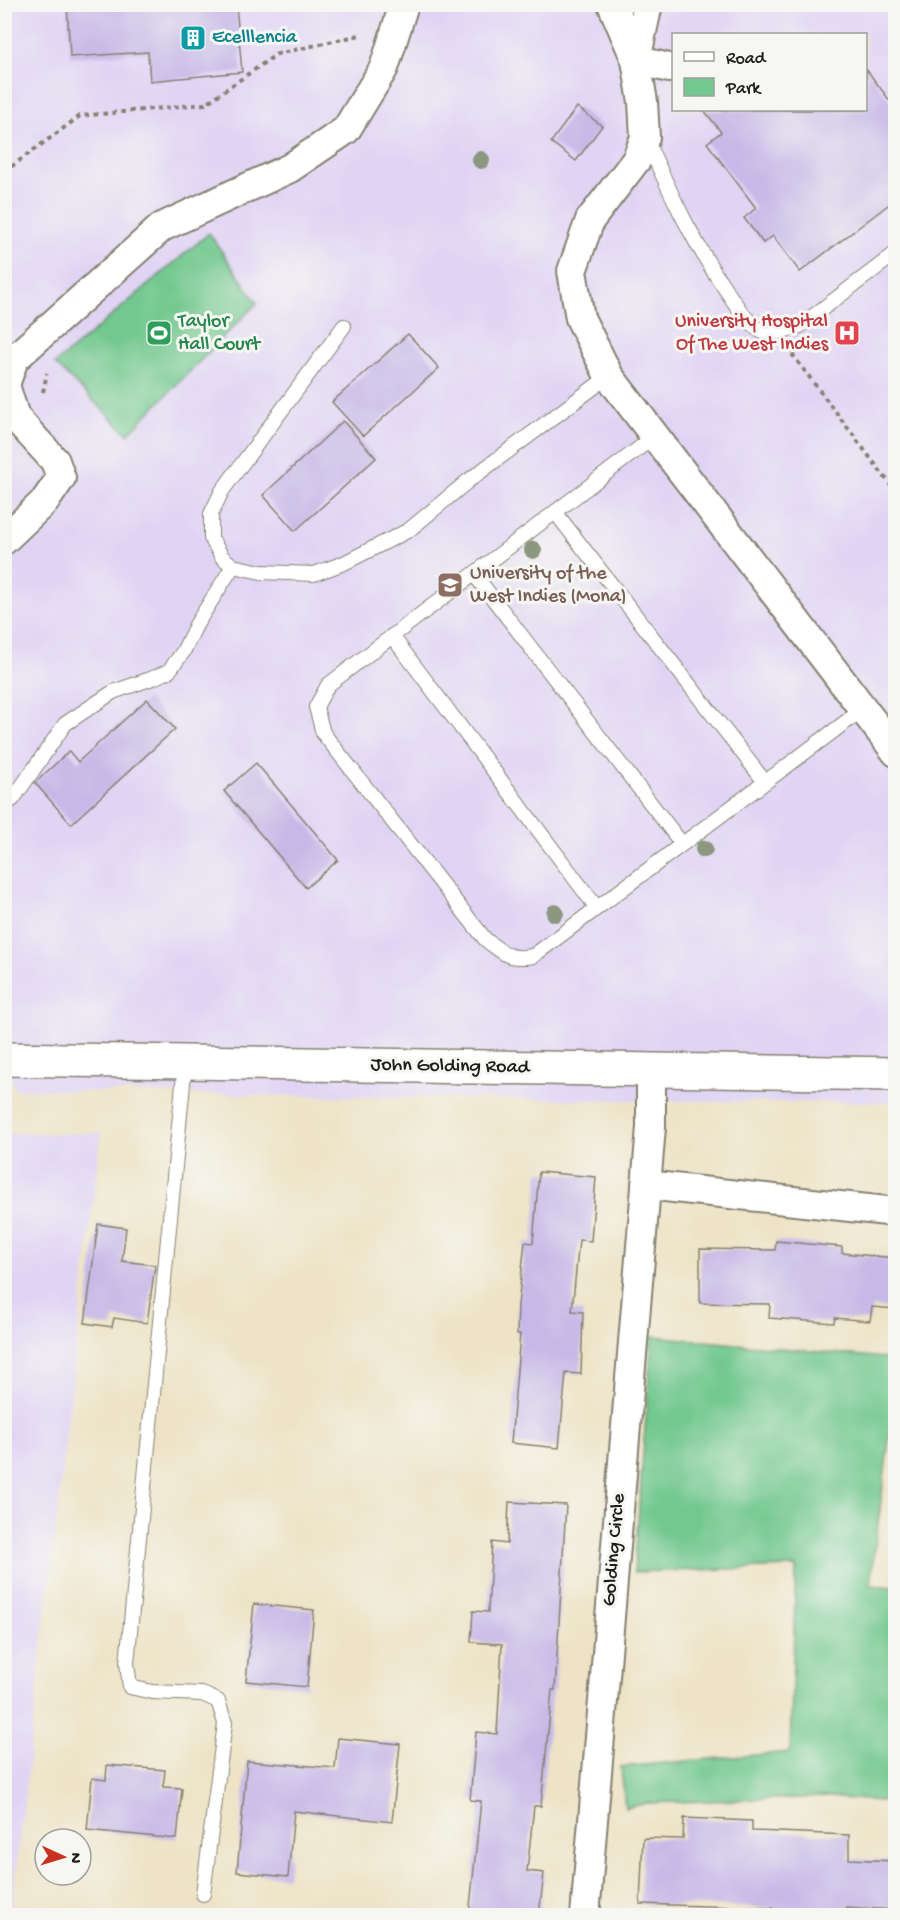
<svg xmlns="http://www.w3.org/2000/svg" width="900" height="1920" viewBox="0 0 900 1920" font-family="'Gochi Hand',sans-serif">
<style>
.built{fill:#e0d4f4;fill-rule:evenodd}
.green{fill:#72c88e;stroke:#477255;stroke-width:1.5}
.building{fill:#c7b9e7}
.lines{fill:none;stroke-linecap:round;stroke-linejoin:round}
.lane-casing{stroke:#858071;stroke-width:16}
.street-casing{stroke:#858071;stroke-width:32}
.secondary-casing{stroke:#858071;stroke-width:36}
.path{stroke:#858071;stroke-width:4;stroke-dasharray:4.5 4.5;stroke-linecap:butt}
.lane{stroke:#fff;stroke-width:14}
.street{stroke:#fff;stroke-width:28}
.secondary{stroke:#fff;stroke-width:33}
.tree{fill:#8b977e}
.labels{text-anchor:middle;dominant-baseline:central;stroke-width:6;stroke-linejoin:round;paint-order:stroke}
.culture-label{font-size:20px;fill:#0d838f;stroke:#f6f6f2;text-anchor:start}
.leisure-label{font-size:20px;fill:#27864d;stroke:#f6f6f2;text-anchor:start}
.health-label{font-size:20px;fill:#be3a42;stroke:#f6f6f2;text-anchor:end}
.education-label{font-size:20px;fill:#785e54;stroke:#f6f6f2;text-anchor:start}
.street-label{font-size:20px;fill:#1c1c1c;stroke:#f6f6f2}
</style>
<rect width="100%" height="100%" fill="#f6f6f2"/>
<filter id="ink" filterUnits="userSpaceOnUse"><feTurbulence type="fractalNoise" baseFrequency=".0167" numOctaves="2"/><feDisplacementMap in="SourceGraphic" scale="12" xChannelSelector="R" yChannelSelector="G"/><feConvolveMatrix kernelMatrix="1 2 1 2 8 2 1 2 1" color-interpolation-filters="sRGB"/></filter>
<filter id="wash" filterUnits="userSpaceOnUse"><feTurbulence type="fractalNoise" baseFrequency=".008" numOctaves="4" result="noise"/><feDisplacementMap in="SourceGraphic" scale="24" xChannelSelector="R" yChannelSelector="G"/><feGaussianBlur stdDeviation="1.35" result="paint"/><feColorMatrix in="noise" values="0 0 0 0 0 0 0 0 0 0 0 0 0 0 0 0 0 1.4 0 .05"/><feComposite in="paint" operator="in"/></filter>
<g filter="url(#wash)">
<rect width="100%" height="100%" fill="#eee3c6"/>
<g class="built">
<path d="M4,5H895V1102H739L187,1094L15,1089L4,1061ZM674,34H866V110H674Z"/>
<path d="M101,1133L12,1906H5V1134Z"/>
</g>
<g class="green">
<path d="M209,233L257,303L128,434L55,364Z"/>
<path d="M652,1336L895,1359V1394L870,1585L895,1587V1802L825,1797L648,1803L625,1808L621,1767L790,1752L796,1567L634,1572Z"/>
</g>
<g id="blocks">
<g class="building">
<path d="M67,4H236L242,72L150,81L148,52L70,57Z"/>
<path d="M866,69L896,109V199L800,272L773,236L763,243L744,218L756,208L707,143L721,132L704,110H866Z"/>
<path d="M577,107L602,126L576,161L551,142Z"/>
<path d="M408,334L439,368L363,436L332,402Z"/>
<path d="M343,421L376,458L295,531L263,495Z"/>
<path d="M147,699L175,729L71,824L35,783L69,751L78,762Z"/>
<path d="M256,763L338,860L306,888L224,791Z"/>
<path d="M539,1172L596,1177L591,1241L579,1240L572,1311L583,1312L581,1374L566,1373L559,1448L511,1443L520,1334H517L518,1305L525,1242L533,1243Z"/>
<path d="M98,1224L126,1228L122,1261L155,1265L147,1323L114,1318L112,1327L85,1323Z"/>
<path d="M776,1241L842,1247V1253L896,1258V1309L872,1307L870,1321L835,1318L834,1323L769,1318L770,1304L700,1303V1249L775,1250Z"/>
<path d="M509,1502L566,1505L555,1690H552L541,1806H534L527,1871L544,1873L539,1916H469L481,1801L470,1800L476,1732L497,1734L502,1644L471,1642L473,1611L488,1612L492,1542L507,1544Z"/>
<path d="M254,1604L314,1610L307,1687L246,1681Z"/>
<path d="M338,1738L400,1744L392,1822L294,1811L288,1877L237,1872L247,1761L335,1768Z"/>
<path d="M107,1765L165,1770L163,1787L182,1788L177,1839L87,1830L92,1778L106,1780Z"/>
<path d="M684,1818L752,1821V1831L849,1835V1859L896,1861V1910L846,1907V1916H794L773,1915V1908L640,1904L643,1838L683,1839Z"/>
</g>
</g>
</g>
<g filter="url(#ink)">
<use href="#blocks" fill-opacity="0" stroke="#858071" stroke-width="1.5"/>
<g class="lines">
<g class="lane-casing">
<g id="lane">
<path d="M646,139C671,194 693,243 728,293C738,308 750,327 768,335L800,326L896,253"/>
<path d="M344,326L222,491L211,514V538L222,557L233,566L261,572L314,574L344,563L409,530L468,481L609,376"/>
<path d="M655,436L328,685L316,707L323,733L485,939C503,954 509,960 533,956L863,709"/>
<path d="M555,512L765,782"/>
<path d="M474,574L682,844"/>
<path d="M392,636L597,908"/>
<path d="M4,805L13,799L65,724L113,692L153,678L169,671L183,652L196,625L233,566"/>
<path d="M185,1063L127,1663L130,1687L152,1692L202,1694L218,1701L225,1723L203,1894"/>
</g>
</g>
<g class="street-casing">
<g id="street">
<path d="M612,4L636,60L669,68"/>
<path d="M648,4L636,60L643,102L645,137L637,159L590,220L572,271L580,318L609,376L896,752"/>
<path d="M4,540L45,501L61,478L55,461L15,417L5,385L14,359L162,227L290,168L346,130L384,68L404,4"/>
<path d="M646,1185L896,1212"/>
<path d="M585,1916L651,1127V1070"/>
</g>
</g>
<g class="secondary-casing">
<path id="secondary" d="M4,1059L896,1074"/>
</g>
<g class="path">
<path d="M4,172L80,116L205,104L277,54L360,35"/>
<path d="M792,354L896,492"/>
<path d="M43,392L47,373"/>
</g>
<use href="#lane" class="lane"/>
<use href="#street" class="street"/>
<use href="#secondary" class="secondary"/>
</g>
<g class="tree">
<circle cx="481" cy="160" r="9"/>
<circle cx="533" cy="550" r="9"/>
<circle cx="704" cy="849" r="9"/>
<circle cx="555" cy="913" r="9"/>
</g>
</g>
<defs>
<g id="building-square" transform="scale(1.35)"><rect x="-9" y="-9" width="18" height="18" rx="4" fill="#0f9aa8" stroke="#f6f6f2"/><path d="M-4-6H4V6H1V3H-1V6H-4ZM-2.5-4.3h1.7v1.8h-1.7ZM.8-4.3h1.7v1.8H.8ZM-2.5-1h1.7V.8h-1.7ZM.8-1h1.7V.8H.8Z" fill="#fff"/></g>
<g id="stadium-square" transform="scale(1.35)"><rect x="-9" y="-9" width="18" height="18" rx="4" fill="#2e9e5b" stroke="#f6f6f2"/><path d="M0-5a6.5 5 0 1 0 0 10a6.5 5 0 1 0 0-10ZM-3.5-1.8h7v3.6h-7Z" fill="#fff"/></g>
<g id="hospital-square" transform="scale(1.35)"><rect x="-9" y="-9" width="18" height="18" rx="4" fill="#e0444e" stroke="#f6f6f2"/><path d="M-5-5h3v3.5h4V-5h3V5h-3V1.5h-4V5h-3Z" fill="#fff"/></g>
<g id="university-square" transform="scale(1.35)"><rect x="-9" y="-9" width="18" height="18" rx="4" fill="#8d6e63" stroke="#f6f6f2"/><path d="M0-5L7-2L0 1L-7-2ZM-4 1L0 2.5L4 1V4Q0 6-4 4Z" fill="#fff"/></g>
</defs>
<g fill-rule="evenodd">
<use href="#building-square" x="193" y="38"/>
<use href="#stadium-square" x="159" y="333"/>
<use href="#hospital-square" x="847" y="333"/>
<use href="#university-square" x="450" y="585"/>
</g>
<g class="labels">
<g class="culture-label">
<text x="212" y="38">Ecelllencia</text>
</g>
<g class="leisure-label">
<text x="178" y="322">Taylor<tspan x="178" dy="23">Hall Court</tspan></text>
</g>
<g class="health-label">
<text x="828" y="322">University Hospital<tspan x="828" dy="23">Of The West Indies</tspan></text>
</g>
<g class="education-label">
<text x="470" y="574">University of the<tspan x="470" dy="23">West Indies (Mona)</tspan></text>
</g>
<g class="street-label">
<text transform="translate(450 1067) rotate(1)">John Golding Road</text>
<text transform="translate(615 1550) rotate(-85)">Golding Circle</text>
</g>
</g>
<rect width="900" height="1920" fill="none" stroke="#f6f6f2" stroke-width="24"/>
<rect x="672" y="33" width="195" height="78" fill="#f6f6f2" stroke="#9f9f9c" stroke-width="1.5"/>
<rect x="684" y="52" width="30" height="9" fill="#ffffff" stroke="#9f9f9c" stroke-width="1.5"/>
<text x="726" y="63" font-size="18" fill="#1c1c1c">Road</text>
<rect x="684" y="78" width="30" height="18" fill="#72c88e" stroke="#9f9f9c" stroke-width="1.5"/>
<text x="726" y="93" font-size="18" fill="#1c1c1c">Park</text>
<g transform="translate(63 1857) rotate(94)"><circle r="28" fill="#f6f6f2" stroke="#9f9f9c" stroke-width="1.5"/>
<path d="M0-4.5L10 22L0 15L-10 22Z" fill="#c8321e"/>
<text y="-9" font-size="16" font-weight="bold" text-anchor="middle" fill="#1c1c1c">N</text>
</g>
</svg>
